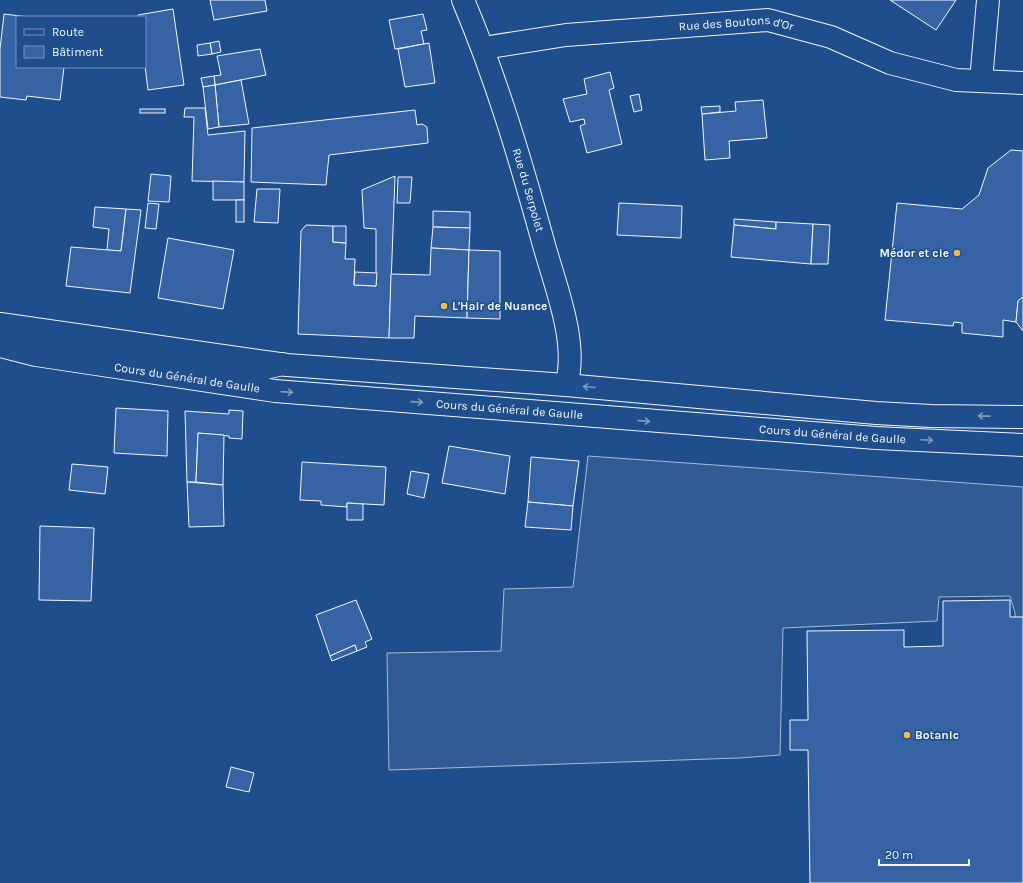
<svg xmlns="http://www.w3.org/2000/svg" width="1023" height="883" viewBox="0 0 1023 883" font-family="Karla,sans-serif">
<style>
.parking{fill:#305b95;stroke:#a8bbd7}
.building{fill:#3563a3;stroke:#f2f6ff}
.lines{fill:none;stroke-linecap:round;stroke-linejoin:round}
.street-casing{stroke:#f2f6ff;stroke-width:24}
.secondary-casing{stroke:#f2f6ff;stroke-width:24}
.primary-casing{stroke:#f2f6ff;stroke-width:24}
.street{stroke:#1f4e8c;stroke-width:22}
.secondary{stroke:#1f4e8c;stroke-width:22}
.primary{stroke:#1f4e8c;stroke-width:22}
.oneway{stroke:#7e9ac0}
.poi-dot{fill:#ffb74d;stroke:#1f4e8c;stroke-width:1.5}
.labels{text-anchor:middle;dominant-baseline:central;stroke-width:3;stroke-linejoin:round;paint-order:stroke}
.street-label{font-size:12px;fill:#f2f6ff;stroke:#1f4e8c}
.poi-label{font-size:12px;font-weight:bold;fill:#f2f6ff;stroke:#1f4e8c;text-anchor:start}
</style>
<rect width="100%" height="100%" fill="#1f4e8c"/>
<path class="parking" d="M588,456L1023,487V623H1015V613L1010,596L939,597L937,621L783,628L780,755L739,758L389,770L387,653L501,651L504,589L573,587Z"/>
<g class="building">
<path d="M210,0H265L267,11L214,20Z"/>
<path d="M890,0H956L936,30Z"/>
<path d="M173,9L184,85L148,90L145,66V17H138V15Z"/>
<path d="M4,14L29,17H17V67H64L60,100L27,96L26,100L0,97V49Z"/>
<path d="M423,14L427,30L421,31L424,44L395,49L389,20Z"/>
<path d="M219,41L221,52L212,54L210,43Z"/>
<path d="M210,43L212,54L198,56L197,45Z"/>
<path d="M429,43L435,83L405,87L398,49Z"/>
<path d="M260,49L266,75L215,85L214,76L221,75L217,56Z"/>
<path d="M610,72L614,88L609,90L622,144L587,153L580,126L585,124L584,119L570,122L563,99L587,94L584,79Z"/>
<path d="M214,76L215,85L203,87L201,78Z"/>
<path d="M241,80L249,124L219,127L215,85Z"/>
<path d="M215,85L219,127L208,129L203,87Z"/>
<path d="M639,94L642,110L634,112L630,96Z"/>
<path d="M763,100L767,138L729,141L730,158L705,160L702,114L736,111L735,102Z"/>
<path d="M720,106V112L702,114L701,107Z"/>
<path d="M185,108H205L208,135L245,131L244,182L192,181L194,117H184Z"/>
<rect x="140" y="109" width="25" height="4"/>
<path d="M415,110L417,125L422,124L427,127L428,143L329,155L326,185L251,182L252,128Z"/>
<path d="M1011,150L1023,151V297L1018,301L1016,322L1003,320V337L962,333V323L954,322L953,326L885,320L897,203L962,209L979,195L988,168Z"/>
<path d="M151,174L171,176L169,202L148,201Z"/>
<path d="M395,176L389,338L298,334L301,231L306,225L333,226V242L346,243L345,259H355L354,285L376,286V229L364,228L362,190Z"/>
<path d="M398,177H412L410,203H397Z"/>
<path d="M213,181L244,182V200H213Z"/>
<path d="M257,189H280L278,223L254,222Z"/>
<rect x="236" y="200" width="8" height="22"/>
<path d="M148,203L159,204L156,229L145,228Z"/>
<path d="M619,203L682,206L681,238L617,235Z"/>
<path d="M95,207L126,209L121,251L107,250L109,229L93,227Z"/>
<path d="M126,209L141,210L130,293L66,286L71,247L121,251Z"/>
<path d="M433,211L470,212V228L433,227Z"/>
<path d="M734,219L776,222V229L734,225Z"/>
<path d="M776,222L813,224L811,264L731,257L734,225L776,229Z"/>
<path d="M813,224L830,225L828,264H811Z"/>
<path d="M333,226H346V243L333,242Z"/>
<path d="M433,227L470,228L469,250L431,248Z"/>
<path d="M168,238L234,250L223,309L158,298Z"/>
<path d="M431,248L469,250L467,318L415,316L414,338H389L391,274L430,275Z"/>
<path d="M469,250L500,251V319L467,318Z"/>
<path d="M355,272L377,273L376,286L354,285Z"/>
<path d="M1023,297V331L1016,322L1018,301Z"/>
<path d="M116,408L168,411L167,456L114,453Z"/>
<path d="M229,410L243,411L242,439L229,438V436L198,433L196,482H187L185,411L229,414Z"/>
<path d="M198,433L224,435L223,485L196,482Z"/>
<path d="M449,446L510,456L505,494L442,483Z"/>
<path d="M531,457L579,461L573,506L528,502Z"/>
<path d="M302,462L386,467L384,505L347,503V507L321,505V501L300,500Z"/>
<path d="M72,464L108,467L105,494L69,490Z"/>
<path d="M411,471L429,474L424,498L407,494Z"/>
<path d="M187,482L223,485L224,526L189,527Z"/>
<path d="M528,502L573,506L571,530L525,527Z"/>
<path d="M347,503L363,504V520H347Z"/>
<path d="M40,526L94,528L91,601L39,600Z"/>
<path d="M356,600L372,639L365,642L367,647L357,651L355,645L330,656L316,615Z"/>
<path d="M1010,600V617H1023V883H810L808,750H790V720H808L807,631L904,630V647L943,646V601Z"/>
<path d="M355,645L357,651L332,661L330,656Z"/>
<path d="M231,767L254,773L249,792L226,787Z"/>
</g>
<g class="lines">
<g class="street-casing">
<g id="street">
<path id="s1" d="M463,0C497,80 521,162 544,245C555,285 579,344 566,385"/>
<path id="s2" d="M483,48L566,35L768,20L831,37L890,63L956,80L1023,83"/>
<path d="M981,81L988,0"/>
</g>
</g>
<g class="secondary-casing">
<path id="secondary" d="M0,335L247,373L282,364"/>
</g>
<g class="primary-casing">
<g id="primary">
<path d="M0,324L287,365L566,385L876,413L931,416L1023,417"/>
<path id="s3" d="M0,346L36,355L275,391L876,438L1023,445"/>
</g>
</g>
<use href="#street" class="street"/>
<use href="#secondary" class="secondary"/>
<use href="#primary" class="primary"/>
</g>
<defs><path id="oneway-shaft" d="M-6 0H5M1.5-3L5.5 0L1.5 3" fill="none" stroke-width="1.6" stroke-linecap="round" stroke-linejoin="round"/></defs>
<g class="oneway">
<use href="#oneway-shaft" transform="translate(589 387) rotate(-175)"/>
<use href="#oneway-shaft" transform="translate(287 392) rotate(4)"/>
<use href="#oneway-shaft" transform="translate(417 402) rotate(4)"/>
<use href="#oneway-shaft" transform="translate(984 416) rotate(-179)"/>
<use href="#oneway-shaft" transform="translate(644 421) rotate(4)"/>
<use href="#oneway-shaft" transform="translate(927 440) rotate(3)"/>
</g>
<g class="poi-dot">
<circle cx="957" cy="253" r="4"/>
<circle cx="444" cy="306" r="4"/>
<circle cx="907" cy="735" r="4"/>
</g>
<g class="labels">
<g class="street-label">
<text stroke="none"><textPath href="#s2" startOffset="255">Rue des Boutons d'Or</textPath></text>
<text stroke="none"><textPath href="#s1" startOffset="201">Rue du Serpolet</textPath></text>
<text stroke="none"><textPath href="#s3" startOffset="190">Cours du Général de Gaulle</textPath></text>
<text stroke="none"><textPath href="#s3" startOffset="514">Cours du Général de Gaulle</textPath></text>
<text stroke="none"><textPath href="#s3" startOffset="838">Cours du Général de Gaulle</textPath></text>
</g>
<g class="poi-label">
<text x="949" y="253" text-anchor="end">Médor et cie</text>
<text x="452" y="306">L'Hair de Nuance</text>
<text x="915" y="735">Botanic</text>
</g>
</g>
<rect x="16" y="16" width="130" height="52" fill="#1f4e8c" stroke="#7391ba"/>
<rect x="24" y="29" width="20" height="6" fill="#1f4e8c" stroke="#7391ba"/>
<text x="52" y="36" font-size="12" fill="#f2f6ff">Route</text>
<rect x="24" y="46" width="20" height="12" fill="#3563a3" stroke="#7391ba"/>
<text x="52" y="56" font-size="12" fill="#f2f6ff">Bâtiment</text>
<path d="M879 859v6h90v-6" fill="none" stroke="#f2f6ff" stroke-width="2"/>
<text x="885" y="859" font-size="12" fill="#f2f6ff" stroke="#1f4e8c" stroke-width="3" paint-order="stroke">20 m</text>
</svg>
